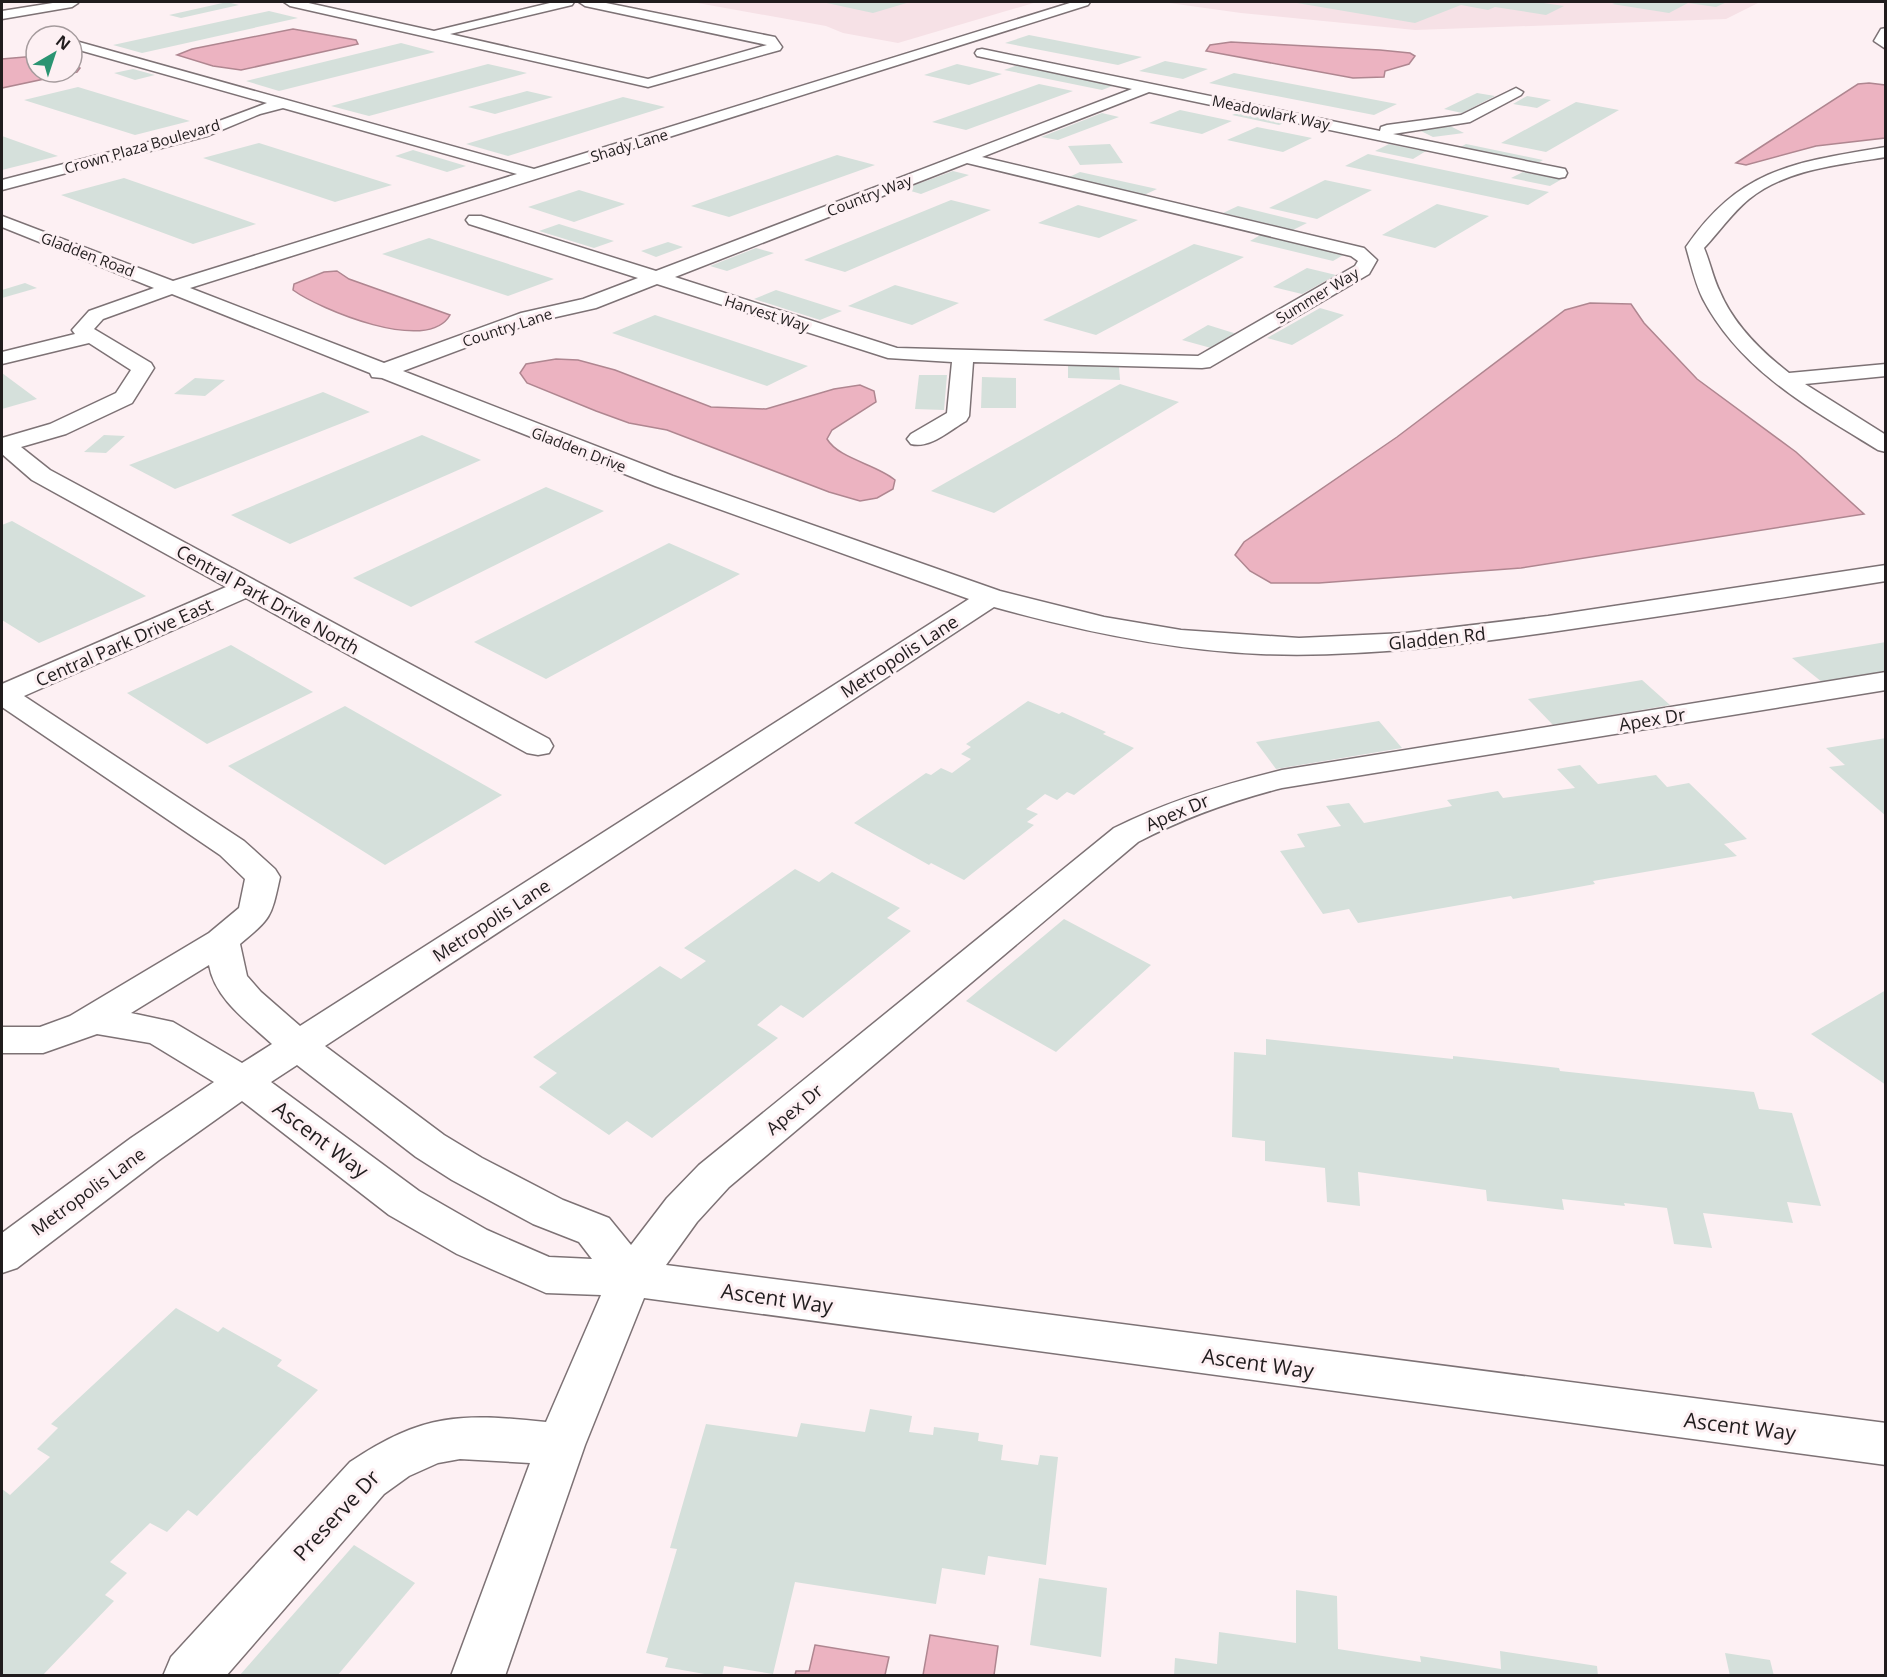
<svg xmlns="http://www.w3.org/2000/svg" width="1887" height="1677" viewBox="0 0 1887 1677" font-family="'Open Sans',sans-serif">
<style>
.built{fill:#f6e1e6}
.water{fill:#ecb3c1;stroke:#af8690;stroke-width:1.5}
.building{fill:#d5e0db}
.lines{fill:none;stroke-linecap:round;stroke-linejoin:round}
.minor-casing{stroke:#7d7275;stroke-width:3}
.minor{fill:#fff;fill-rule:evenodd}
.labels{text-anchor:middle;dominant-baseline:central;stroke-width:6;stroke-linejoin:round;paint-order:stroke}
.far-street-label{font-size:15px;fill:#201c1d;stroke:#fdf0f3}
.street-label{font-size:18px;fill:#201c1d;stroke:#fdf0f3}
.near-street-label{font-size:21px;fill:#201c1d;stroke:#fdf0f3}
</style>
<rect width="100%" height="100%" fill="#fdf0f3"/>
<g class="built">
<path d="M692,2H1037L898,43L843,33L826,26Z"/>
<path d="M1162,2H1760L1726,19L1415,30L1241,13Z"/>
</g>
<g class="water">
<path d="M293,29L356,40L358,44L241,70L213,66L177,55L192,49Z"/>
<path d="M1231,42L1380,50L1410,53L1415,56L1409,64L1385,71L1384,77L1353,78L1206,51L1210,45Z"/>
<path d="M36,56V72H72V65L80,68L77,72L2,88V59Z"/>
<path d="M1869,83L1885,85V138L1816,146L1746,165L1736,163L1858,84Z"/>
<path d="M337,271L349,279L450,315C428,355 319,309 293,290L294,284L324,272Z"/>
<path d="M1590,303L1631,304L1644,323L1697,379L1796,452L1864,514L1521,568L1319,583H1271L1250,571L1235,555L1244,542L1397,437L1565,310Z"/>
<path d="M556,359L578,360L615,370L711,407L766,409L834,389L860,385L874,391L876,402L832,430L827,439C839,459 876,464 895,480L893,489L877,498L860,501L829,492L667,430L629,423L596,411L527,383L520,373L526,364Z"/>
<path d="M930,1635L998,1646L994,1675H923Z"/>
<path d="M815,1645L889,1657L885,1675H795L796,1671H809Z"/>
</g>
<g class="building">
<path d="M227,2L239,5L181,18L169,15Z"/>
<path d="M822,2H910L873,13Z"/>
<path d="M1291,2H1537L1564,6L1546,15L1495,7L1488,10L1461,5L1415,23Z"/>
<path d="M1618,2H1727L1716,7L1688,3L1669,13L1612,4Z"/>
<path d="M269,11L298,18L142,53L113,45Z"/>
<path d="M1029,35L1142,57L1118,65L1005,43Z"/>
<path d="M401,43L435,52L279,91L246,81Z"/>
<path d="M1165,61L1208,69L1183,79L1139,71Z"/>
<path d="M488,64L527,73L369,116L331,106Z"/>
<path d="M957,64L1002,74L969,85L924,75Z"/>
<path d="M1018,65L1115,85L1102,90L1004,70Z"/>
<path d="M133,69L155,75L135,80L114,73Z"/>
<path d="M1234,73L1397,104L1374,115L1209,83Z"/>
<path d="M1039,84L1073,91L966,130L932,122Z"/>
<path d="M78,87L190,121L135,135L24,100Z"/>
<path d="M527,91L553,97L495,114L468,107Z"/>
<path d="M1477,93L1495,96L1462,113L1444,109Z"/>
<path d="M1527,96L1551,100L1537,108L1513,104Z"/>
<path d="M623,97L665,107L508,156L466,144Z"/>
<path d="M1576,102L1619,110L1546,152L1501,143Z"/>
<path d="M1180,110L1232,121L1202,134L1149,123Z"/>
<path d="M1242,111L1289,121L1279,125L1232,115Z"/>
<path d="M1102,113L1119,117L1058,140L1041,137Z"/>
<path d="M1450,126L1464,133L1433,137L1419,130Z"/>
<path d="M1257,127L1312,138L1283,152L1227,140Z"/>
<path d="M2,136L58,156L2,170Z"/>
<path d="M259,143L392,185L335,202L203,158Z"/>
<path d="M1110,144L1123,163L1080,165L1068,146Z"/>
<path d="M1389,144L1413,149L1426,151L1413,159L1375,151Z"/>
<path d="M1466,144L1543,160L1534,165L1457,149Z"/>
<path d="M413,150L466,166L447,172L395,156Z"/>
<path d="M1368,154L1549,192L1528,205L1345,166Z"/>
<path d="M837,155L875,165L729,217L691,206Z"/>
<path d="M953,171L969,175L921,194L904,189Z"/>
<path d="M1080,172L1157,189L1144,195L1067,178Z"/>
<path d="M1523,172L1562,179L1550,186L1511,178Z"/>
<path d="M124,178L256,224L193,244L61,195Z"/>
<path d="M1325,180L1372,190L1317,219L1269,208Z"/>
<path d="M579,190L625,204L574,222L528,207Z"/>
<path d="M951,200L991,210L845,272L804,260Z"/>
<path d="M1437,204L1489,216L1435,248L1382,235Z"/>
<path d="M1078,205L1138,220L1099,238L1038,223Z"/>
<path d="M1238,206L1307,223L1293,230L1223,213Z"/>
<path d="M559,224L614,241L594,248L539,231Z"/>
<path d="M1262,234L1345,254L1333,261L1250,241Z"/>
<path d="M429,238L554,279L508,296L382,254Z"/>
<path d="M668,242L683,247L656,257L641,251Z"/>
<path d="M1194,244L1244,257L1096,335L1043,320Z"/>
<path d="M756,248L774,253L727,271L710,266Z"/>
<path d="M1307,268L1336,275L1302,294L1273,287Z"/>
<path d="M25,283L37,288L2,298V290Z"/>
<path d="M895,285L959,303L912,325L848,306Z"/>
<path d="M776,290L842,311L820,320L754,299Z"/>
<path d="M1320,308L1344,315L1292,345L1267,338Z"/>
<path d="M655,315L808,366L767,386L612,333Z"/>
<path d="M1208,325L1237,334L1211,348L1182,340Z"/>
<path d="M1068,365L1119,367L1120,380L1068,378Z"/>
<path d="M2,373L37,399L2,409Z"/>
<path d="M919,375H947L944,410L915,409Z"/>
<path d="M982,377L1016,378V408H981Z"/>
<path d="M195,378L225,380L205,396L174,394Z"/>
<path d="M1120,384L1179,402L994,513L931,491Z"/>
<path d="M323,392L370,412L175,489L129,465Z"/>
<path d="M104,435L125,436L106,453L84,452Z"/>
<path d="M422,435L481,460L290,544L231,515Z"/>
<path d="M546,487L604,511L411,607L353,578Z"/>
<path d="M12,521L146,596L39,643L2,620V525Z"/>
<path d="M669,543L740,574L546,679L474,642Z"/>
<path d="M1886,642V671L1822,682L1792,658Z"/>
<path d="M231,645L313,692L207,744L127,693Z"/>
<path d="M1642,680L1670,705L1553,725L1528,699Z"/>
<path d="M1028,701L1059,714L1062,712L1106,732L1103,734L1134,748L1074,795L1067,792L1057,800L1045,794L1026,809L1038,814L1027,822L1034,825L964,880L931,863L929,865L854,823L926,773L931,775L941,768L952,773L971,759L961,754L971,747L966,744Z"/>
<path d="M345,706L502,795L385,865L228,766Z"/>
<path d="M1379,721L1402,748L1276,769L1256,742Z"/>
<path d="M1886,738V816L1829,767L1845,765L1826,748Z"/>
<path d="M1580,765L1598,784L1656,775L1667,787L1689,783L1747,839L1724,844L1737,856L1593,881L1595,884L1513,899L1511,896L1358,923L1349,909L1323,914L1280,851L1305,847L1297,834L1341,826L1326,806L1349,803L1364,823L1452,806L1447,800L1498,791L1503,798L1575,788L1557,769Z"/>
<path d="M795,869L819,882L832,872L900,908L887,918L911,931L803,1018L781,1005L757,1025L778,1038L652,1138L627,1121L609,1135L539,1087L557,1073L533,1057L660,966L681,979L706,961L684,948Z"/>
<path d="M1064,919L1151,965L1056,1052L966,1001Z"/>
<path d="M1886,990V1085L1811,1034Z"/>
<path d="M1266,1039L1453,1059V1056L1559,1068L1560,1071L1754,1092L1759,1109L1792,1113L1821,1206L1787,1202L1793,1223L1703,1213L1712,1248L1674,1244L1667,1208L1624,1203L1625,1206L1562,1199L1564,1210L1487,1201L1486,1190L1358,1172L1360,1206L1327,1202L1325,1168L1265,1161V1141L1232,1137L1234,1052L1266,1055Z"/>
<path d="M176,1308L218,1332L223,1327L282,1360L277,1366L318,1390L197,1516L188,1510L167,1532L150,1523L110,1562L127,1573L105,1595L114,1601L42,1676H2V1489L10,1495L50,1457L37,1449L58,1428L51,1424Z"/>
<path d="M870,1409L912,1416L909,1432L933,1435L934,1427L979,1433L978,1441L1003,1445L1001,1460L1038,1465L1040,1455L1058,1457L1046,1565L988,1556L985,1575L942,1568L936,1604L795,1582L773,1674L724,1666L722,1676H716L665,1667L668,1658L646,1653L677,1549L670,1548L706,1424L797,1437L801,1423L865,1432Z"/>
<path d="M354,1545L415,1583L337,1676H239Z"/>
<path d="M1039,1578L1107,1588L1101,1657L1030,1645Z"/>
<path d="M1296,1590L1337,1596L1338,1649L1421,1662L1420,1656L1501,1669L1500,1651L1597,1666L1598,1676H1174L1175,1658L1217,1664L1219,1632L1296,1643Z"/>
<path d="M1725,1653L1770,1660L1774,1676H1730Z"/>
</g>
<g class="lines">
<g class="minor-casing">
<g id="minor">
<path d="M59,2L78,3L72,7L2,19V11Z"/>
<path d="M284,2H304L434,31L554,2H574L572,5L450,34L648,79L767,45L585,6L579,2H601L770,36L775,37L782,47L780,50L648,87L290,6Z"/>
<path d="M1073,2H1090L1088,5L190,288L384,363L521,313L583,299L638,278L469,224L466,220L469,216H481L656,271L1132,89L977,56L975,53L977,50L982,49L1380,131L1381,127L1387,125L1461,115L1516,88L1523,92L1521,95L1470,122L1393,134L1565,169L1567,173L1565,177L1559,178L1149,92L982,157L1364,248L1377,260L1369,274L1210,367L1202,368L973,362L969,416L966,421C950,430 930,449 911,444L907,439L911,434L947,413L952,362L888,358L657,284L596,308L534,322L403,371L673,476L1000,591L1104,617L1181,630L1299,638L1406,633L1548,616L1886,565V581C1786,597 1686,613 1585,627C1478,643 1370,658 1261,654C1170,650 1081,631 994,607L325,1046L444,1135L482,1158L563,1200L609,1218L631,1245L667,1198L699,1165L1114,828C1168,801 1224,784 1282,770L1886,672V690L1282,788C1231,801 1184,818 1138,842L729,1187L697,1222L666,1265L1886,1423V1465L644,1298L585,1445L505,1676H451L530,1463L460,1459L438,1463L409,1476L384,1494L226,1676H163L171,1657L350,1462C423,1413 461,1413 546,1422L601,1295L546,1293L457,1254L389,1215L242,1101L159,1160L17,1268L2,1273V1233L131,1138L214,1082L150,1043L97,1034L43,1053H2V1027H40L70,1016L209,933L239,908L245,879L220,855L2,707V684L226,587L32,480L2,454V438L50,424L116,393L131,370L89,343L2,364V352L75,334L72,330L89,311L154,288L2,227V216L173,281L517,174L283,108L260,114L207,136L2,190V180L195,130L267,103L72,48V40L534,169ZM967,163L1351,256L1358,261L1355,266L1198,356L897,348L675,277ZM172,294L370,373L372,377L382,378L655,486L969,599L300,1026L261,992L247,976L240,944C272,917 271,918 280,877L275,869L244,841L24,696L246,598L527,753L538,755L549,753L553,746L549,739L50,470L21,447L66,434L132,403L154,368L151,363L94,329L103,319ZM209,965C215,999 247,1021 272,1044L242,1063L173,1022L131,1013ZM297,1065L416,1157L452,1180L533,1224L579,1242L592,1259L549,1257L487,1230L419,1191L271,1082Z"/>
<path d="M1886,28V49L1874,41L1881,29Z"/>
<path d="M1886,147V157C1839,165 1786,169 1749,199C1732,213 1719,232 1704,248C1710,262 1713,278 1720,292C1734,325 1761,351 1789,373L1886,364V376L1805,384L1886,435V452L1878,450C1811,409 1741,371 1703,299C1695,283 1691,264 1686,247C1741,167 1797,162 1886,147Z"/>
</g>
</g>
<use href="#minor" class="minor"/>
</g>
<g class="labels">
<g class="far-street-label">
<text transform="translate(1271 112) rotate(12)">Meadowlark Way</text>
<text transform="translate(629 145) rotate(-17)">Shady Lane</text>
<text transform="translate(142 146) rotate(-16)">Crown Plaza Boulevard</text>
<text transform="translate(869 195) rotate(-21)">Country Way</text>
<text transform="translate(88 254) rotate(21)">Gladden Road</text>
<text transform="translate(1317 295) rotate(-31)">Summer Way</text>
<text transform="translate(767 313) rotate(18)">Harvest Way</text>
<text transform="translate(507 327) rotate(-18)">Country Lane</text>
<text transform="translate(579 449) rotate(21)">Gladden Drive</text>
</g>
<g class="street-label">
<text transform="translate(268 599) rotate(29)">Central Park Drive North</text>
<text transform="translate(1437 638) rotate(-6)">Gladden Rd</text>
<text transform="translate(124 642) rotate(-24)">Central Park Drive East</text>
<text transform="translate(899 656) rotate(-33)">Metropolis Lane</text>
<text transform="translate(1652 719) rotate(-9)">Apex Dr</text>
<text transform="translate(1177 812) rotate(-23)">Apex Dr</text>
<text transform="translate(491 920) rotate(-33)">Metropolis Lane</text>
<text transform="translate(794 1109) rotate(-40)">Apex Dr</text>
<text transform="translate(88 1191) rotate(-36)">Metropolis Lane</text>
</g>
<g class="near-street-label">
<text transform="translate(321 1139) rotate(37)">Ascent Way</text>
<text transform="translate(777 1298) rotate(8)">Ascent Way</text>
<text transform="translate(1258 1363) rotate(8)">Ascent Way</text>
<text transform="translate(1740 1426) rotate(7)">Ascent Way</text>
<text transform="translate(336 1515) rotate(-47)">Preserve Dr</text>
</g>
</g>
<rect width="1887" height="1677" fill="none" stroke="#201c1d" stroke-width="6"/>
<g transform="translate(54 54) rotate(39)"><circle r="28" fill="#fdf0f3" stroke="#a59b9d" stroke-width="1.5"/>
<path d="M0-4.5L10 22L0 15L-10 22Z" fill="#2a9472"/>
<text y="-9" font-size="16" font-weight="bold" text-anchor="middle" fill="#201c1d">N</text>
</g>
</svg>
